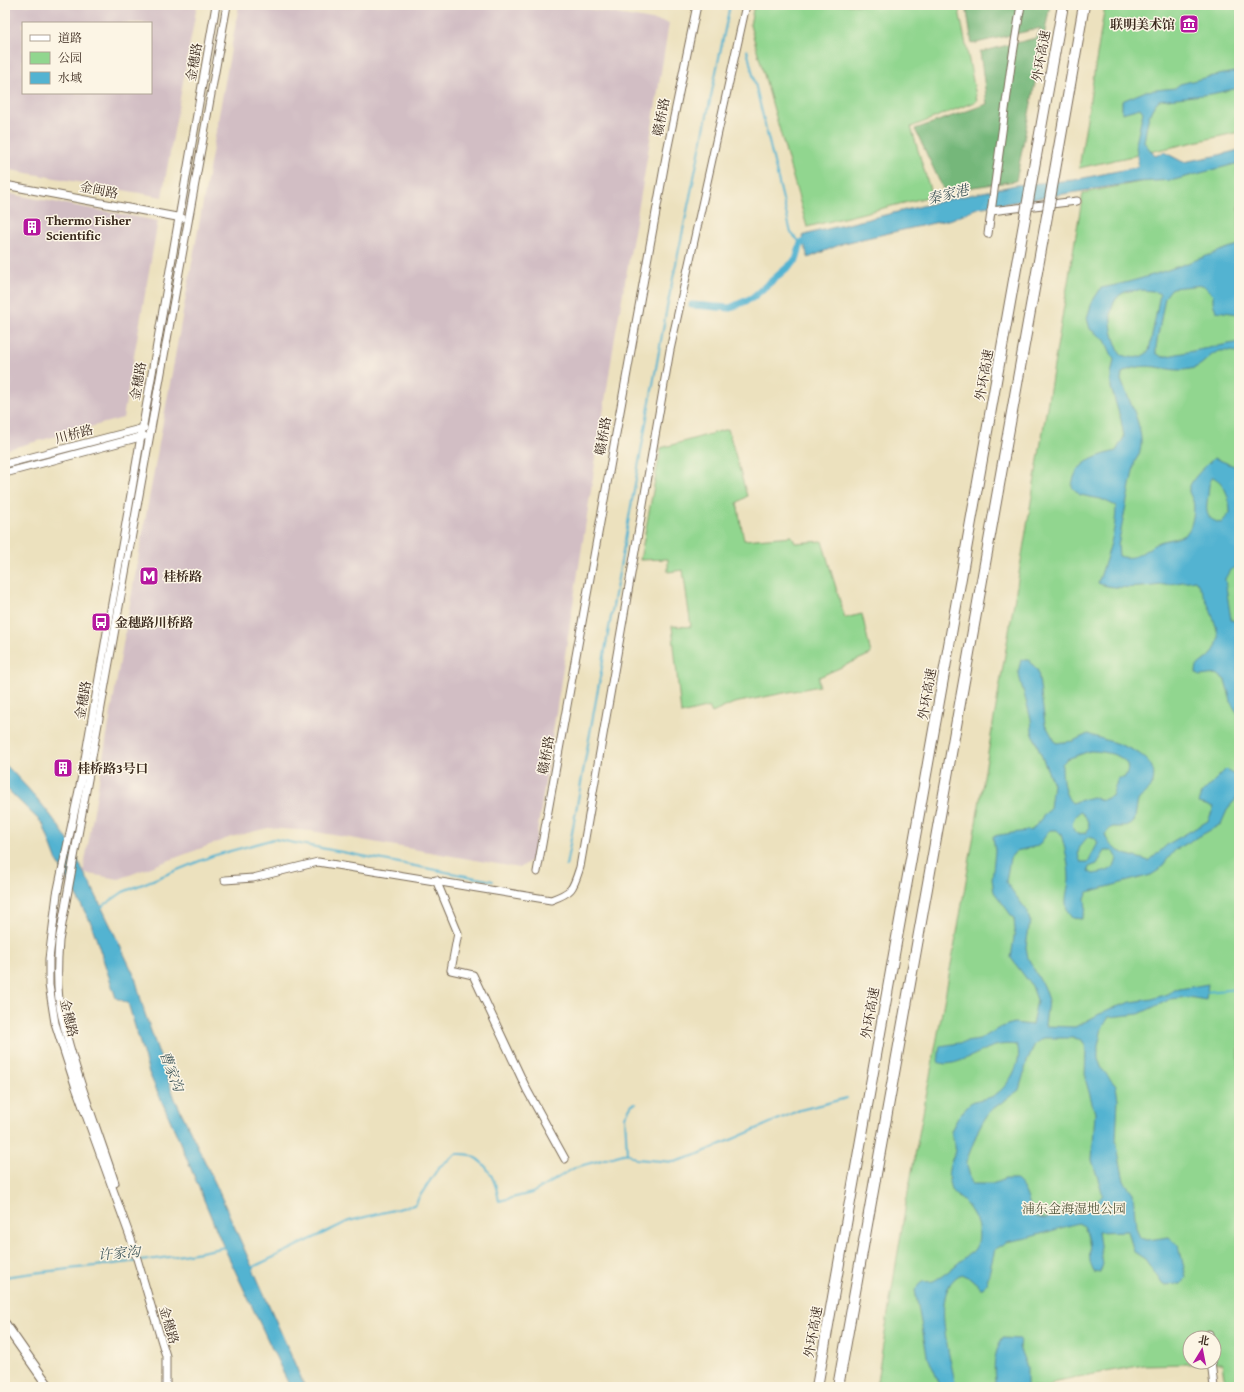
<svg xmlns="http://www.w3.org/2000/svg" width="1244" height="1392" viewBox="0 0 1244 1392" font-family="'Gentium Book Plus','Noto Serif SC',serif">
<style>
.industrial{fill:#d2bec4;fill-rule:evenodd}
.green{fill:#91d68f;stroke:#668056;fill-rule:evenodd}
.forest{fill:#74b77a;stroke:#58704c}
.water{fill:#53b3d1;stroke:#476e78;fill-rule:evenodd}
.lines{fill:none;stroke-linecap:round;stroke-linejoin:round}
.stream{stroke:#53b3d1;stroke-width:2}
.canal{stroke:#53b3d1;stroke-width:7}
.minor-casing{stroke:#796a56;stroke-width:9}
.major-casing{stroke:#796a56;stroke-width:11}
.highway-casing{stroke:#796a56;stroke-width:12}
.minor{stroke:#fff;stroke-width:7}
.major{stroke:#fff;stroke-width:9}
.highway{stroke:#fff;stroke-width:10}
.highway-bridge-casing{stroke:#796a56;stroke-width:12;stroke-linecap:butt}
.highway-bridge{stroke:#fff;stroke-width:10}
.labels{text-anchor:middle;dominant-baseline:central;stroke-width:3;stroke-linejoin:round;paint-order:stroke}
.poi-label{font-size:13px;font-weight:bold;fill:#3b2a1e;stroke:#fcf5e5;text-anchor:start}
.street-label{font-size:13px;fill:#3b2a1e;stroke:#fcf5e5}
.park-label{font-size:13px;fill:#50553a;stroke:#fcf5e5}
.water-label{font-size:14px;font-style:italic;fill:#435a5d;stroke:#fcf5e5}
</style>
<rect width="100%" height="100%" fill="#fcf5e5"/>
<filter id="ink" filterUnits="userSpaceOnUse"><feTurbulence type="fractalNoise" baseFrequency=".025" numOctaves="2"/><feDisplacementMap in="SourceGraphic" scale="8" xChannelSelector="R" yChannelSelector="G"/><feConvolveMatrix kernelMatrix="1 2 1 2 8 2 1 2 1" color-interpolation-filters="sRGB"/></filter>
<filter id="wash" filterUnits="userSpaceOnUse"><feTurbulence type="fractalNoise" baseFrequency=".012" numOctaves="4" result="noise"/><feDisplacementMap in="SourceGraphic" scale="16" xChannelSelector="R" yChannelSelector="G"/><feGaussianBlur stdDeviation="0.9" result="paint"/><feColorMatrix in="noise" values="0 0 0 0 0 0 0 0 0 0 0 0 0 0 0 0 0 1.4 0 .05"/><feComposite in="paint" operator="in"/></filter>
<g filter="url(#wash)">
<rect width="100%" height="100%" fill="#ece1be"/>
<g class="industrial">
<path d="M5,5H197L162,197L5,169ZM23,23H151V93H23Z"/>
<path d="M239,5H566L669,23L644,177L615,337L533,859L520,868L311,831L268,828L231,837L119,879L83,873L134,581Z"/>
<path d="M5,193L158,221L123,418L5,450Z"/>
</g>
<g class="green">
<path d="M754,5H958L977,101L911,127L932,196L807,227L750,25Z"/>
<path d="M1105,5H1239V132L1079,168Z"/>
<path d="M1239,163V1387H1226L1223,1363L1144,1365L1056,1381L1048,1387H876L906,1203L958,927L1017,585L1083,193ZM1190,1338H1214V1362H1190Z"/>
<path d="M728,429L747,496L737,503L744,540L792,536L795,543L822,541L845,618L862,614L871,654L819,677V686L734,703L712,713L709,707L681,714L672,626L691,627L683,570L668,572V559L640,560L661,448Z"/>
</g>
<path class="forest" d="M966,5H1050L1016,181L944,191L915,129L987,104L980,52L1036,38L1041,28L972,44Z"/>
<g class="water">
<path d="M1239,71V88L1211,94L1159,100C1147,111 1147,128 1144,142L1155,156L1164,152L1183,162L1215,156L1239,150V163L1174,180L1138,182L977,208L952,219L844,243L808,258L802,236L815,232L955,198L1016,185L1074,180L1137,167L1138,166L1136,144L1143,112L1140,108L1122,113V101L1146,91L1175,88L1180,84L1208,77Z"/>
<path d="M1239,245V314L1216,311L1213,303V295L1203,285L1172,288L1165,297L1156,347V353L1162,357L1239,342V352C1233,352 1226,350 1220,351C1210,353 1204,365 1194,368C1169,376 1150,357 1122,373L1121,380C1129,402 1152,440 1135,461L1118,545L1119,556C1138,562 1145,548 1160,542C1171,538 1187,540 1191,525C1193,519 1195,508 1193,501C1192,498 1190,495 1189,492C1187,482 1207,465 1214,458L1239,468V566L1230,570L1225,579L1231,620L1239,622V715L1232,705L1225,680L1217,674L1200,676L1196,673C1196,661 1205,663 1211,655C1215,650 1219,641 1218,635C1216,622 1203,590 1195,580C1171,584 1118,593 1098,583C1107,557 1116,533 1116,506L1101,499L1080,495L1072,487C1074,462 1095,457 1116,451L1124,437L1121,420L1111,388V375L1114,360L1105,340L1090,329L1087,318L1092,302L1101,288C1135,282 1169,270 1201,258C1214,254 1225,248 1239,245ZM1140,290L1153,291L1160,294L1149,351C1140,360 1132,358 1121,355C1112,339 1102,302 1125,292C1129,290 1136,291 1140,290ZM1213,477C1226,483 1230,500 1230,513L1221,523C1204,519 1206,510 1208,495C1209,488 1208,483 1213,477Z"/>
<path d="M1021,660H1029L1038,671L1045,724L1056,743L1073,741L1088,734C1110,743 1164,751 1152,785C1150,792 1141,795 1138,801C1136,808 1136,815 1134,822L1124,827H1112L1105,834C1110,854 1132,855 1149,861L1168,844L1208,821L1214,807L1198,803L1201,794L1226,769L1232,774L1239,775V796L1228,808L1221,824L1175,850L1159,870L1151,875L1088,892L1085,899L1086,909L1082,919L1072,918C1061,905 1068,893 1069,879C1069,864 1065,848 1061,834L1057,830H1050L1038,846L1016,851L1010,858L1006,882L1027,911L1030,921L1026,947L1028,958L1043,986L1048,1000L1045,1026L1075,1027L1107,1010L1131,1002L1152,999L1167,994L1174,990L1208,984L1206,1000L1188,997L1171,999L1139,1014L1109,1017L1102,1028L1098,1046V1059L1102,1069L1116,1086L1118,1099L1116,1141L1124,1181L1133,1193L1136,1227L1140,1238L1148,1240L1169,1237L1179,1246L1186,1277L1181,1284L1163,1285L1145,1259L1134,1252L1128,1231L1098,1232L1103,1264L1100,1273L1094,1272C1087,1259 1091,1254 1089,1241C1088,1236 1086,1231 1084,1226L1078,1223L1027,1238L1006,1242L995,1249L987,1282L983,1288H980L974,1280L961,1274C928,1291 951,1358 956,1387H941L927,1355L915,1290C924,1275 927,1286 937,1279C950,1272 960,1260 972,1252C986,1239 976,1214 964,1202C959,1196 952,1195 950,1186C946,1173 950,1163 956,1151L951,1131C955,1122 961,1112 968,1105C974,1099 983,1100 991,1097C1007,1090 1024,1062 1017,1045C1010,1044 1002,1044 995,1046C980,1050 952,1070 938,1062L940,1046L979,1040L999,1028L1013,1023L1032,1025L1037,1000L1032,986L1011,958L1015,930L1014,919L994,892L992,879L995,851L993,836L1032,830L1050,808L1053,784L1032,732L1031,719L1018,672ZM1090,751C1104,751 1139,756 1124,778H1118L1112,796L1103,800L1092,797L1072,803C1063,795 1062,775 1062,764L1067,759ZM1080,812C1086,815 1088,821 1089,828L1086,833L1077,834C1069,827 1072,817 1080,812ZM1088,837L1095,839L1098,843L1088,862H1081C1075,852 1080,845 1088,837ZM1105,851H1113L1117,857C1116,871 1105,872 1093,874L1088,871L1089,867L1097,864ZM1044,1038H1074L1082,1040L1086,1048L1085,1078L1095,1113L1092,1160L1103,1195L1096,1201L1081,1207L1069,1209L1045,1219L1035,1217C1027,1203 1029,1191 1015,1179H1005L992,1184H972L966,1162L979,1128L990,1111L1019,1090L1028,1059L1035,1044Z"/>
<path d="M5,764C26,786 47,808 64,834C75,850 80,869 91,885L135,977L144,1011L175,1099L216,1185L305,1387H290L222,1243L176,1133L149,1073L128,1003L116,998L91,923L56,859L43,824L5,787Z"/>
<path d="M1003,1338L1020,1339L1019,1347L1027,1367V1387H996C993,1369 993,1353 1003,1338Z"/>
</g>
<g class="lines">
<g class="stream">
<path d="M747,50L791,233L801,243"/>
<path d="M566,866L667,307L730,5"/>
<path d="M100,908L123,892L212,856L274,839L493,881"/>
<path d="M1205,992L1239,989"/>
<path d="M627,1153L636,1159L674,1162L694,1156L800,1110L847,1098"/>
<path d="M251,1268L349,1221L414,1205L439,1167L456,1154C461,1154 468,1153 472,1156C490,1165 496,1183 499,1201L532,1193L576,1167L627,1153L625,1116L632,1104L636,1103"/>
<path d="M5,1277C79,1266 153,1263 225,1247"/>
</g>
<path class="canal" d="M692,305L730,308L752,298L796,260L801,243L812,240"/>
</g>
</g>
<g filter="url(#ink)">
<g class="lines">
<g class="minor-casing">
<g id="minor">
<path d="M5,185L182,218"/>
<path d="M991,211L1077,201"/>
<path d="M988,234L1011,66L1021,5"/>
<path d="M5,464L144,428"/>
<path d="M5,473L144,436"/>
<path d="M537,872L667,151L697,5"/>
<path d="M225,880L253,878L318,862L551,900C573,892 573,889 580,867L670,350L746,5"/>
<path d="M436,880L458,933L451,970L473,975L527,1090L565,1159"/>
<path d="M115,1183C97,1128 75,1073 62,1017C56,992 57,966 59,941L227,5"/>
<path d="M1209,1334V1338"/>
<path d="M1211,1362L1214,1387"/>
<path d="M166,1387V1356L132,1242L75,1085L55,1023L49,985V959L57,894L82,776L216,5"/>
</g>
</g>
<g class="major-casing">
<path id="major" d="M5,1324L49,1387"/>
</g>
<g class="highway-casing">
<g id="highway">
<path d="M1058,153L1084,5"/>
<path d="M1036,156L1063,5"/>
<path d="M817,1387L1025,218"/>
<path d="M838,1387L1047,216"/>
</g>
</g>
<use href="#minor" class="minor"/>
<use href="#major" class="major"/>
<use href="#highway" class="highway"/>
<g class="highway-bridge-casing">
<g id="highway-bridge">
<path d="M1047,216L1058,153"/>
<path d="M1025,218L1036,156"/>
</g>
</g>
<use href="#highway-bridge" class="highway-bridge"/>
</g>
</g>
<defs>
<g id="museum-square" transform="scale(1)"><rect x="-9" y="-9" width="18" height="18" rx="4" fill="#b5179e" stroke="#fcf5e5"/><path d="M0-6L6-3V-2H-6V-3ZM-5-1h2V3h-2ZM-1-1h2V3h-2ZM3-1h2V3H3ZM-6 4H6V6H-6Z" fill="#fff"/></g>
<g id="building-square" transform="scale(1)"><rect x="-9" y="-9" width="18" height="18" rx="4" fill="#b5179e" stroke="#fcf5e5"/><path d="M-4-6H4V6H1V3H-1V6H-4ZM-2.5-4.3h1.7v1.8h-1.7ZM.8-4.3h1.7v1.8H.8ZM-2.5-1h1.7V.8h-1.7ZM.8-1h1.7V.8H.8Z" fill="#fff"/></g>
<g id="metro-square" transform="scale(1)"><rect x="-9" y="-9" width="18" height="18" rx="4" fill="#b5179e" stroke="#fcf5e5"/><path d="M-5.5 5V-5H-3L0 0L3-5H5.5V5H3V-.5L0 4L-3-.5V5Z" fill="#fff"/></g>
<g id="bus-square" transform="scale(1)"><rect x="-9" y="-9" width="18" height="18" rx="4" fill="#b5179e" stroke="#fcf5e5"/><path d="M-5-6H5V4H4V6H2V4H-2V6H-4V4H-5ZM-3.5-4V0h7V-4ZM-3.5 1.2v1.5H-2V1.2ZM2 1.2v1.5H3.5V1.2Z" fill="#fff"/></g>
</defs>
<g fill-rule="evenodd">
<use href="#museum-square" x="1189" y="24"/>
<use href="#building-square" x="32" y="227"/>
<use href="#metro-square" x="149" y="576"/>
<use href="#bus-square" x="101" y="622"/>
<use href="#building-square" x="63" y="768"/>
</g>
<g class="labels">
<g class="poi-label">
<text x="1175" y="24" text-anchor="end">联明美术馆</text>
<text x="46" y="220">Thermo Fisher<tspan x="46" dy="15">Scientific</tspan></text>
<text x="163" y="576">桂桥路</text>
<text x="115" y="622">金穗路川桥路</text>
<text x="77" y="768">桂桥路3号口</text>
</g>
<g class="street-label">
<text transform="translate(1041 56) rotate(-80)">外环高速</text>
<text transform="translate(194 62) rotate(-80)">金穗路</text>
<text transform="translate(661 117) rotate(-79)">赣桥路</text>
<text transform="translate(99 190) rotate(11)">金闽路</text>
<text transform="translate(984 375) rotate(-80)">外环高速</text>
<text transform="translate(138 381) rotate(-80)">金穗路</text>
<text transform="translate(74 434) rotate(-15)">川桥路</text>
<text transform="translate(603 436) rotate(-80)">赣桥路</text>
<text transform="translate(927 694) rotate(-80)">外环高速</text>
<text transform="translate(83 700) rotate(-80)">金穗路</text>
<text transform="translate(546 755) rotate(-80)">赣桥路</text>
<text transform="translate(870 1013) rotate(-80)">外环高速</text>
<text transform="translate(69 1018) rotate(77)">金穗路</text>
<text transform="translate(169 1325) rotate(74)">金穗路</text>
<text transform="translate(813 1332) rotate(-80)">外环高速</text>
</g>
<g class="park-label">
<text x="1074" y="1208">浦东金海湿地公园</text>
</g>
<g class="water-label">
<text transform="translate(948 194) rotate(-14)">秦家港</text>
<text transform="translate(172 1071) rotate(69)">曹家沟</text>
<text transform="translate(119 1253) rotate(-5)">许家沟</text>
</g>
</g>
<rect width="1244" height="1392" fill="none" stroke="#fcf5e5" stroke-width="20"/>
<rect x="22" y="22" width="130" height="72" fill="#fcf5e5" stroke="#afa495"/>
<rect x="30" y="35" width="20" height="6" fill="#ffffff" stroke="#afa495"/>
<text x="58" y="42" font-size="12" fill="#3b2a1e">道路</text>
<rect x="30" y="52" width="20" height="12" fill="#91d68f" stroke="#afa495"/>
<text x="58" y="62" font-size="12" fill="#3b2a1e">公园</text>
<rect x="30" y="72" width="20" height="12" fill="#53b3d1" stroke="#afa495"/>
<text x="58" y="82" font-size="12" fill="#3b2a1e">水域</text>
<g transform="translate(1202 1350) rotate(10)"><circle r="19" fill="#fcf5e5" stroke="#afa495"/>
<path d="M0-3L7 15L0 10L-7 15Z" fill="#b5179e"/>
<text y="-6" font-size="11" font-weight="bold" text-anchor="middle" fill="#3b2a1e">北</text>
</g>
</svg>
